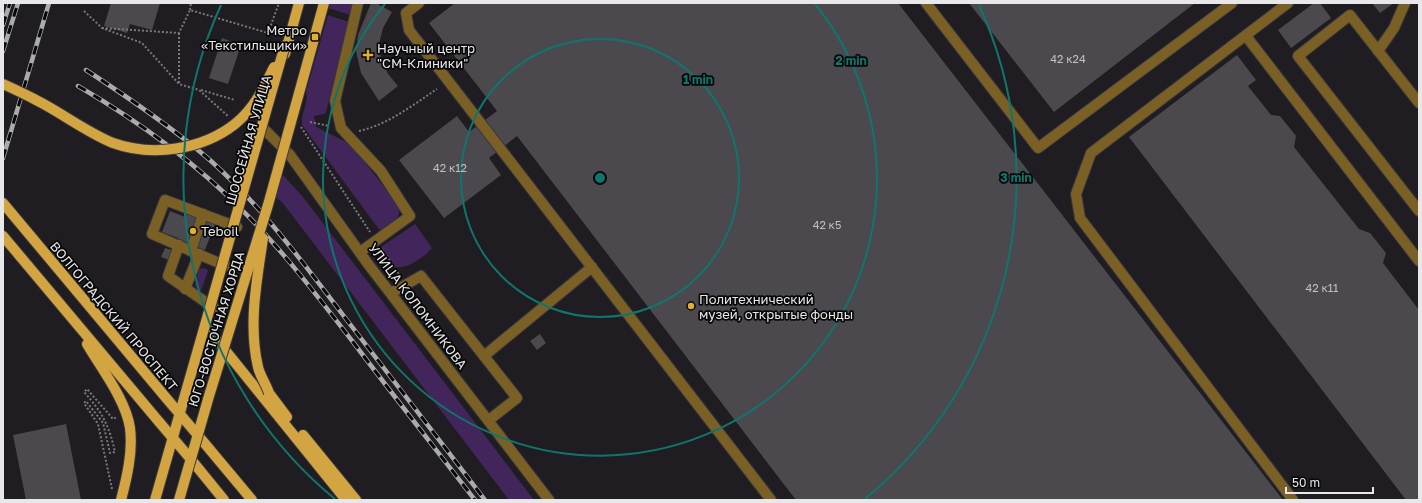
<svg xmlns="http://www.w3.org/2000/svg" width="1422" height="503" viewBox="0 0 1422 503" font-family="'Golos Text',sans-serif">
<style>
.green{fill:#41255b}
.building{fill:#4b494e}
.lines{fill:none;stroke-linecap:round;stroke-linejoin:round}
.minor-casing{stroke:#3b393d;stroke-width:12}
.major-casing{stroke:#3b393d;stroke-width:12}
.path{stroke:#7a797c;stroke-width:2;stroke-dasharray:2 2;stroke-linecap:butt}
.minor{stroke:#7b6026;stroke-width:10}
.major{stroke:#d2a542;stroke-width:10}
.rail-casing{stroke:#abaaad;stroke-width:4.5}
.rail{stroke:#080809;stroke-width:3;stroke-dasharray:9;stroke-linecap:butt}
.major-bridge-casing{stroke:#3b393d;stroke-width:12;stroke-linecap:butt}
.major-bridge{stroke:#d2a542;stroke-width:10}
.ring{fill:none;stroke:#0f766e;stroke-width:2}
.poi-dot{fill:#e3ae34;stroke:#080809;stroke-width:1.5}
.labels{text-anchor:middle;dominant-baseline:central;stroke-width:3.5;stroke-linejoin:round;paint-order:stroke}
.number-label{font-size:11px;fill:#c1c0c3}
.poi-label{font-size:13px;fill:#e8e7ea;stroke:#080809;text-anchor:start}
.street-label{font-size:13px;fill:#e8e7ea;stroke:#080809}
.centre{fill:#0f766e;stroke:#080809;stroke-width:2}
.ring-label{font-size:12px;text-anchor:middle;font-weight:bold;fill:#0f766e;stroke:#080809;stroke-width:3.5;stroke-linejoin:round;paint-order:stroke}
</style>
<rect width="100%" height="100%" fill="#1f1d21"/>
<g class="green">
<path d="M329,3H355L350,15L328,8Z"/>
<path d="M328,15L349,22L327,108L325,114L314,116L316,127L352,145L399,207C401,221 391,224 381,232L302,125C300,114 309,103 306,92Z"/>
<path d="M282,174L303,197L534,500H509L282,202L272,195Z"/>
<path d="M415,224L432,248C426,256 406,270 395,267L381,247Z"/>
<path d="M203,268L207,269L208,271L201,291L195,286L199,269Z"/>
</g>
<g class="building">
<path d="M111,3H160L152,30L130,24L127,33L104,26Z"/>
<path d="M371,3H376L392,12L383,28L379,44L381,59L388,74L398,86L379,101L361,73L356,51L358,35Z"/>
<path d="M455,3H898L1283,500H796L517,136L489,158L501,175L444,218L399,160L457,116L469,132L497,111L429,23Z"/>
<path d="M969,3H1195L1054,112Z"/>
<path d="M1314,3H1320L1331,18L1291,48L1278,30Z"/>
<path d="M1372,3H1394L1380,13Z"/>
<path d="M222,38L241,45L228,84L209,78Z"/>
<path d="M1237,55L1256,80L1248,86L1271,115L1280,116L1296,136L1294,147L1359,229L1370,233L1386,253L1383,263L1419,310V500H1406L1129,137Z"/>
<path d="M170,211L185,217L187,213L215,224L205,250L177,240L178,238L162,232Z"/>
<path d="M165,248L172,250L169,260L161,257Z"/>
<path d="M540,334L546,343L537,350L530,341Z"/>
<path d="M66,424L81,500H26L13,435Z"/>
</g>
<g class="lines">
<g class="minor-casing">
<g id="minor">
<path d="M358,3L335,101L341,128L381,171L410,216L360,252"/>
<path d="M419,3L406,13L409,30L771,500"/>
<path d="M926,3L1038,148L1232,3"/>
<path d="M1288,3L1091,153L1076,194L1080,218L1293,500"/>
<path d="M1246,36L1419,261"/>
<path d="M1378,51L1394,28L1405,3"/>
<path d="M1419,103L1350,15L1298,56L1419,211"/>
<path d="M265,130L290,155L368,264L549,500"/>
<path d="M203,214L191,251L226,266"/>
<path d="M179,245L168,276L214,308"/>
<path d="M191,251L152,234L165,200L237,227"/>
<path d="M185,289L199,254"/>
<path d="M391,293L421,276L517,398L489,420"/>
<path d="M484,356L592,267"/>
</g>
</g>
<g class="major-casing">
<g id="major">
<path d="M285,54L299,3"/>
<path d="M3,203L167,399"/>
<path d="M3,236L160,423"/>
<path d="M208,329L346,500"/>
<path d="M87,344C101,368 126,400 130,428C133,452 127,477 121,500"/>
<path d="M269,393L287,417"/>
<path d="M196,433L252,500"/>
<path d="M303,435L356,500"/>
<path d="M189,457L224,500"/>
</g>
</g>
<g class="path">
<path d="M190,10L191,3"/>
<path d="M84,11L102,28L142,43L179,84L199,90L228,116"/>
<path d="M102,28L179,33L190,10L268,33L279,3"/>
<path d="M179,33V83"/>
<path d="M201,90L235,100"/>
<path d="M310,122L329,126"/>
<path d="M301,127L370,232"/>
<path d="M359,131C387,125 413,105 437,89"/>
<path d="M382,249L400,276"/>
<path d="M112,489L98,424L84,403L86,401L103,423L110,453L115,452C109,425 102,412 84,392L87,389L113,419L117,417"/>
</g>
<use href="#minor" class="minor"/>
<use href="#major" class="major"/>
<g class="rail-casing">
<g id="rail">
<path d="M3,25L10,3"/>
<path d="M3,51L18,3"/>
<path d="M86,70C129,98 172,127 211,161C261,206 302,261 343,315C390,376 438,438 485,500"/>
<path d="M78,86C138,121 195,162 244,212C284,252 318,297 353,342C393,395 434,447 475,500"/>
<path d="M3,158L49,3"/>
</g>
</g>
<use href="#rail" class="rail"/>
<g class="major-bridge-casing">
<g id="major-bridge">
<path d="M3,84C14,89 25,94 36,100C62,113 86,132 113,143C152,157 202,150 235,124C254,109 264,88 274,67"/>
<path d="M263,238C257,280 248,324 258,367C260,376 266,384 269,393"/>
<path d="M167,399L196,433"/>
<path d="M160,423L189,457"/>
<path d="M155,500L285,45"/>
<path d="M179,500L209,396L268,205L324,3"/>
</g>
</g>
<use href="#major-bridge" class="major-bridge"/>
</g>
<g class="ring">
<circle cx="600" cy="178" r="139"/>
<path d="M815 4A277 277 0 1 1 385 4"/>
<path d="M335 499A416 416 0 0 1 221 5M979 5A416 416 0 0 1 865 499"/>
</g>
<g class="poi-dot">
<rect x="311" y="33" width="8" height="8" rx="2"/>
<path d="M366 49h4v4h4v4h-4v4h-4v-4h-4v-4h4z"/>
<circle cx="193" cy="231" r="4"/>
<circle cx="691" cy="306" r="4"/>
</g>
<g class="labels">
<g class="number-label">
<text x="1068" y="58">42 к24</text>
<text x="450" y="167">42 к12</text>
<text x="827" y="224">42 к5</text>
<text x="1322" y="287">42 к11</text>
</g>
<g class="poi-label">
<text x="307" y="30" text-anchor="end">Метро<tspan x="307" dy="15">«Текстильщики»</tspan></text>
<text x="377" y="48">Научный центр<tspan x="377" dy="15">"СМ-Клиники"</tspan></text>
<text x="201" y="231">Teboil</text>
<text x="699" y="299">Политехнический<tspan x="699" dy="15">музей, открытые фонды</tspan></text>
</g>
<g class="street-label">
<text transform="translate(248 140) rotate(-74)">ШОССЕЙНАЯ УЛИЦА</text>
<text transform="translate(418 306) rotate(53)">УЛИЦА КОЛОМНИКОВА</text>
<text transform="translate(114 316) rotate(50)">ВОЛГОГРАДСКИЙ ПРОСПЕКТ</text>
<text transform="translate(216 329) rotate(-73)">ЮГО-ВОСТОЧНАЯ ХОРДА</text>
</g>
</g>
<circle cx="600" cy="178" r="6" class="centre"/>
<g class="ring-label">
<text x="851" y="65">2 min</text>
<text x="698" y="84">1 min</text>
<text x="1016" y="182">3 min</text>
</g>
<rect width="1422" height="503" fill="none" stroke="#e8e7ea" stroke-width="8"/>
<path d="M1286 487v6h87v-6" fill="none" stroke="#e8e7ea" stroke-width="2"/>
<text x="1292" y="487" font-size="12" fill="#e8e7ea" stroke="#080809" stroke-width="3" paint-order="stroke">50 m</text>
</svg>
